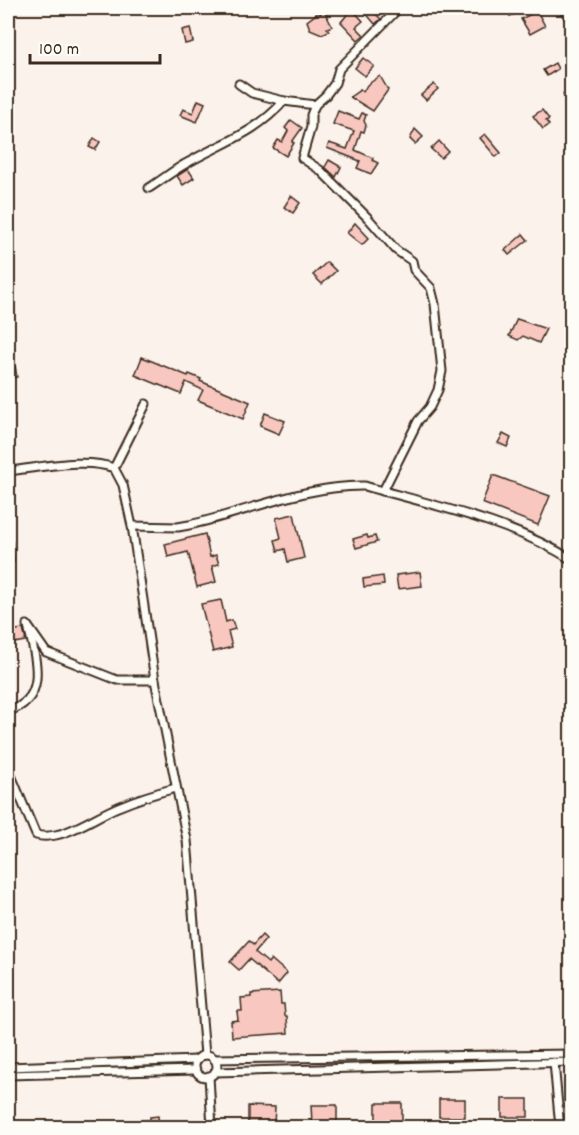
<svg xmlns="http://www.w3.org/2000/svg" width="579" height="1135" viewBox="0 0 579 1135" font-family="Dekko,sans-serif">
<style>
.building{fill:#f8c8c0;stroke:#3b2a1e;stroke-width:1.5}
.lines{fill:none;stroke-linecap:round;stroke-linejoin:round}
.street-casing{stroke:#3b2a1e;stroke-width:11}
.street{stroke:#fdfcf7;stroke-width:7}
</style>
<rect width="100%" height="100%" fill="#fcf2ec"/>
<filter id="ink" filterUnits="userSpaceOnUse"><feTurbulence type="fractalNoise" baseFrequency=".0167" numOctaves="2"/><feDisplacementMap in="SourceGraphic" scale="12" xChannelSelector="R" yChannelSelector="G"/><feConvolveMatrix kernelMatrix="1 2 1 2 8 2 1 2 1" color-interpolation-filters="sRGB"/></filter>
<g filter="url(#ink)">
<g class="building">
<path d="M369,8L381,19L375,24L364,11Z"/>
<path d="M507,8H530L510,16Z"/>
<path d="M557,8H567L572,16V30Z"/>
<path d="M352,9L363,21L356,27L364,35L358,40L341,22Z"/>
<path d="M324,11L332,26L327,28L329,31L322,34L310,29L307,21L319,12L320,14Z"/>
<path d="M537,11L545,26L530,34L521,19Z"/>
<path d="M190,28L193,42L185,44L182,30Z"/>
<path d="M363,58L374,66L365,76L355,68Z"/>
<path d="M555,63L558,69L547,76L543,70Z"/>
<path d="M380,76L388,90L373,111L350,97L360,90L363,92L367,85Z"/>
<path d="M434,84L438,89L426,100L421,95Z"/>
<path d="M572,91V114H571L563,94Z"/>
<path d="M198,100L205,103L197,122L180,115L183,109L193,113Z"/>
<path d="M542,110L549,119L546,121L549,125L543,129L533,116Z"/>
<path d="M338,111L359,119L362,113L366,115L364,121L366,125L364,132L361,131L355,150L373,158L372,160L378,163L371,174L357,168L360,161L327,148L329,143L347,149L354,131L333,124Z"/>
<path d="M291,120L302,128L292,142L294,143L286,156L273,148L278,140L282,142L288,131L285,128Z"/>
<path d="M415,129L423,137L415,144L410,139Z"/>
<path d="M485,134L501,153L496,157L480,138Z"/>
<path d="M94,138L100,142L95,150L89,147Z"/>
<path d="M439,141L448,151L441,158L431,149Z"/>
<path d="M329,160L341,167L336,177L325,167Z"/>
<path d="M188,169L194,178L183,185L177,176Z"/>
<path d="M291,196L300,203L293,213L284,207Z"/>
<path d="M355,223L369,238L362,245L347,233Z"/>
<path d="M523,234L528,240L509,255L505,250Z"/>
<path d="M327,262L336,271L322,284L313,275Z"/>
<path d="M517,319L546,329L539,343L523,336L518,340L509,336Z"/>
<path d="M142,357L188,376L189,374L201,379L200,381L250,402L243,419L198,400L203,390L186,382L181,394L135,375Z"/>
<path d="M15,366L17,377L8,379V367Z"/>
<path d="M265,413L285,421L279,434L260,426Z"/>
<path d="M503,434L511,438L507,447L498,443Z"/>
<path d="M493,475L550,496L538,525L482,503Z"/>
<path d="M294,514L304,558L288,562L285,549L278,551L275,540L281,538L276,518Z"/>
<path d="M205,534L210,557L216,555L219,564L212,566L216,582L197,587L188,552L168,557L165,544Z"/>
<path d="M367,535L368,538L375,536L377,542L356,548L353,539Z"/>
<path d="M12,542L14,562L8,563V543Z"/>
<path d="M420,572L422,586L398,589L396,575Z"/>
<path d="M383,576L384,585L364,587L363,579Z"/>
<path d="M221,600L226,622L232,620L235,629L228,631L232,647L213,652L201,604Z"/>
<path d="M23,629L26,641L8,644V631Z"/>
<path d="M262,935L266,939L255,952L268,963L271,959L287,973L278,984L249,959L239,970L230,962L249,941L253,945Z"/>
<path d="M280,992L281,1004H284L285,1016H287L288,1033L232,1037L231,1021L238,1020L237,1011H242L241,998L251,997V994Z"/>
<rect x="439" y="1099" width="26" height="18"/>
<rect x="502" y="1099" width="26" height="18"/>
<rect x="376" y="1103" width="26" height="18"/>
<path d="M311,1105H337V1123H312Z"/>
<path d="M248,1106L275,1107L274,1124L248,1123Z"/>
<path d="M158,1116L159,1128H125V1122L150,1120V1117Z"/>
</g>
<g class="lines">
<g class="street-casing">
<g id="street">
<path d="M438,8H455"/>
<path d="M239,84L252,93L284,101"/>
<path d="M149,188C162,180 175,169 189,162C224,142 256,133 284,101L315,105"/>
<path d="M114,468L146,404"/>
<path d="M8,471C40,468 84,457 114,468L123,485L132,526L155,680L187,840L205,1055"/>
<path d="M383,491L418,421L430,407L438,390L442,371L435,304L431,288L414,270L412,261L396,250L368,218L320,170L302,158L311,127V115L315,105L326,95L335,83L339,69L398,9L407,8"/>
<path d="M132,526L178,527L189,525C247,512 305,485 365,486C432,505 513,522 572,560"/>
<path d="M27,625L46,652L117,680H155"/>
<path d="M8,711C48,700 36,660 29,630"/>
<path d="M8,768L36,835C62,842 95,816 118,807C137,799 156,793 176,788"/>
<circle cx="206" cy="1066" r="11"/>
<path d="M214,1059L572,1054"/>
<path d="M554,1062L560,1128"/>
<path d="M8,1067L197,1060"/>
<path d="M215,1072L572,1062"/>
<path d="M8,1075L196,1070"/>
<path d="M209,1076L212,1128"/>
</g>
</g>
<use href="#street" class="street"/>
</g>
</g>
<rect width="579" height="1135" fill="none" stroke="#fdfcf7" stroke-width="30"/>
<rect x="15" y="15" width="549" height="1105" fill="none" stroke="#3b2a1e" stroke-width="2" filter="url(#ink)"/>
<path d="M30 54v9h130v-9" fill="none" stroke="#3b2a1e" stroke-width="3"/>
<text x="39" y="54" font-size="18" fill="#3b2a1e" stroke="#fdfcf7" stroke-width="4.5" paint-order="stroke">100 m</text>
</svg>
